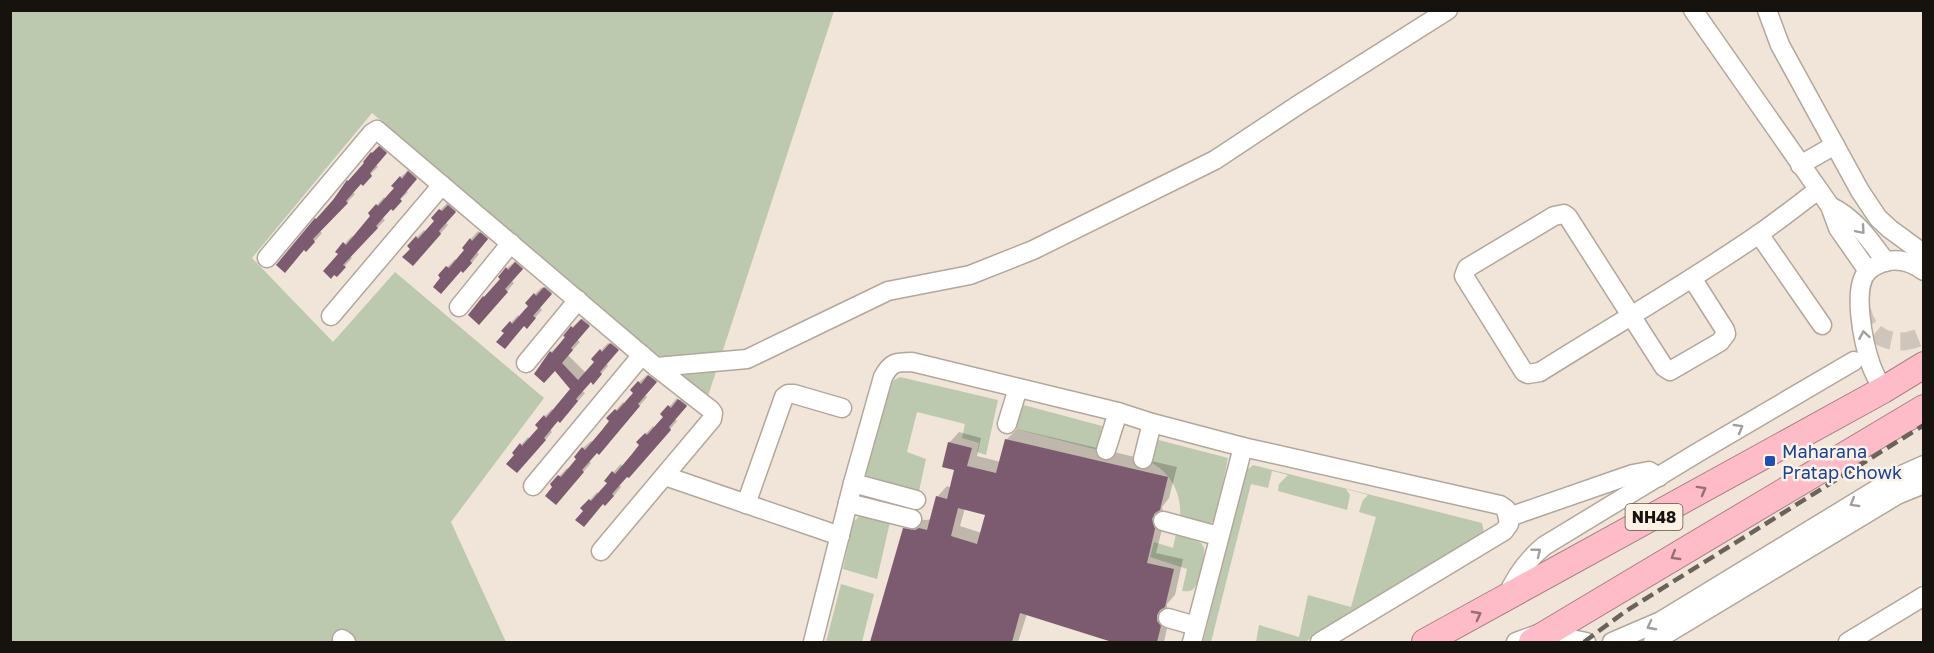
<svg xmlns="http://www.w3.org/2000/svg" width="1934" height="653" viewBox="0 0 1934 653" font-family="'Golos Text',sans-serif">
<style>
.green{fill:#bdc9ae}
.shadow{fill:#0003;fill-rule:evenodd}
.building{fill:#7c5b70;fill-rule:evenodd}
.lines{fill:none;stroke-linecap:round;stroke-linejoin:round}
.minor-tunnel{stroke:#cfc5ba;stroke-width:18;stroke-dasharray:18 9;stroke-linecap:butt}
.minor-casing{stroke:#b2a79b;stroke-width:21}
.highway-casing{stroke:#ad8087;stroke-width:28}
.minor{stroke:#fff;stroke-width:18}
.highway{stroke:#febbc8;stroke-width:26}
.rail{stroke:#6a635c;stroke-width:4.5;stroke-dasharray:12 6;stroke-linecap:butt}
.oneway{stroke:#a2a09f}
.oneway2{stroke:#966f74}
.transit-dot{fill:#1a4fb4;stroke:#fef2e5;stroke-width:2}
.labels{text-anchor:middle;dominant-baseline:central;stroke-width:5;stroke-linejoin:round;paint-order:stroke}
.shield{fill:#fef2e5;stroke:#5c554e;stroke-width:1.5}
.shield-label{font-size:16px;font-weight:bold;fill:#16120e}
.transit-label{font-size:18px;fill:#164399;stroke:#fef2e5;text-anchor:start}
</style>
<rect width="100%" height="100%" fill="#f0e5d8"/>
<g class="green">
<path d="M10,11H834L707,399L372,113L252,258L333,342L395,272L544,398L451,522L506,642H11Z"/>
<path d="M900,377L998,400L986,455L977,452L979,443L962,438L965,424L917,412L907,452L926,459L919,491L875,483L867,477L864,468L890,382Z"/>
<path d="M1020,404L1102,426L1098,450L1016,429Z"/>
<path d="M1155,439L1228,458L1216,517L1211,523L1207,524L1180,518C1182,493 1171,473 1150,462Z"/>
<path d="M1253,465L1482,523L1484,532L1483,536L1305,642H1256L1259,625L1299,637L1308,595L1351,607L1376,517L1359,512L1363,500L1368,495L1346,489L1350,495L1347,510L1278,491L1279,484L1288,475L1272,471L1268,488L1251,484L1211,642H1203L1246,473L1247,470Z"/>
<path d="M861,515L890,522L877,579L843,569L853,522Z"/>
<path d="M1176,534L1201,543L1204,548C1205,556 1199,586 1192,590C1188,592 1186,591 1182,591L1187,569L1150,557L1154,542L1173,548Z"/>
<path d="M841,584L874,594L862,642H826Z"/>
</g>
<g class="shadow">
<path d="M387,140L393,145L376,165L378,167L352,192L355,194L320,231L322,233L307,250L323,212L372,153Z"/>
<path d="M417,165L423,170L406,190L408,192L382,218L385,220L350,256L352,258L337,275L340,254L337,252L352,236L354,238L372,216L370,213L384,197L386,199L396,188L393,186L401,177L408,170L410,172Z"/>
<path d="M456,198L462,203L446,223L448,225L420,257L417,237L424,230L426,232L436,221L433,218L448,202L450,204Z"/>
<path d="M489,226L495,231L476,252L479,254L471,264L442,278L440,275L455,259L457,261L466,250L464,248L471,239L478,231L481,234Z"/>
<path d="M523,255L530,261L512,281L514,283L487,315H470L484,297L502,279L500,277L507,268Z"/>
<path d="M553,280L559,285L540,307L542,310L534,319L506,333L503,331L518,315L520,317L530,306L535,294L542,287L544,289Z"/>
<path d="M590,312L596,317L577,339L580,342L568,355L586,373L596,362L593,359L608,343L610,345L619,336L625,342L606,363L608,366L600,375L591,381L582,391L585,393L568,413L559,420L550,429L552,432L525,464L514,453L528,437L530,439L540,428L545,416L552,409L554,411L572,389L555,369L536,374L551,352L567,337L565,336L572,327Z"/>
<path d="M657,369L663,374L645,395L647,397L606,445L597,451L589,461L591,463L563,495L552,484L567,468L569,470L578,459L576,457L583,448L591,441L593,443L611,421L616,410L623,402L625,404L635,393L632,390L639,382L647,375L649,377Z"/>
<path d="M687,392L694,397L675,419L677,421L636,469L627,475L619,485L621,487L613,497L585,511L590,500L597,492L599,494L609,483L606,480L621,464L623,467L641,445L638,442L653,426L655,428L665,417L662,414L670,406L677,398L679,401Z"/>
<path d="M1017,429L1177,467L1169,498L1162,507L1165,518L1156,553L1183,559L1175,595L1167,604V611L1170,615L1164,642H1111L1112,641L1027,614L1018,642H872L904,529L915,519L926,520L932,519L937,497L947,486L952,488L956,469L949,443L959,432L981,438L977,456L1001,462L1007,439ZM965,508L987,514L982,533L960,526Z"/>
</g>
<g class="building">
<path d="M379,146L387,153L370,173L372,176L363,186L361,184L346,201L348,203L313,239L315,242L306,252L304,250L285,273L276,265L315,218L316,219L333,200L347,180L348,181L364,163L363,162L371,152L372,153Z"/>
<path d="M408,171L417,179L400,199L402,201L393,211L391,209L376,226L378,228L343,265L346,267L337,277L334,275L331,279L323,271L338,254L335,252L343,242L346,245L370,216L368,213L376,204L378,206L394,188L391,186L400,176L402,179Z"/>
<path d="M448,205L456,212L439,231L441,234L413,266L402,257L410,249L407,246L416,236L418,239L434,221L431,218L439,209L442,211Z"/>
<path d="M480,232L488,239L470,261L472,263L463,273L461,271L441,294L433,287L440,278L438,275L446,266L449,268L464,250L462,248L470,238L472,241Z"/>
<path d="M515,262L523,269L505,289L508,292L479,325L468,315L483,296L484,297L500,279L498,277L506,267L508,270Z"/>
<path d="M544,287L552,294L533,316L536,318L527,329L524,326L505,349L496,342L504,333L501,331L510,321L512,324L528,306L525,303L534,293L536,296Z"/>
<path d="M581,319L590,326L571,348L573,350L562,363L578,380L594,362L591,359L600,349L602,352L610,343L619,350L600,372L602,374L593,385L591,382L576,399L578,401L560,423L558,421L544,438L546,440L517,473L506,464L514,455L512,453L520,443L522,446L538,428L535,425L544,415L546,418L570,389L555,371L544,383L534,374L550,351L552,353L565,337L563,336L571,326L573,328Z"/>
<path d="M648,375L657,382L638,404L640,406L599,455L597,453L582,470L584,472L556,505L545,496L552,487L550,484L558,475L561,477L576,459L574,457L582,447L585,450L602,430L609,421L606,418L615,409L617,411L633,393L630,390L638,381L641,384Z"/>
<path d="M678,399L687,406L669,427L671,430L629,478L627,477L612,494L614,496L605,506L603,504L584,527L575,520L583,511L580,508L589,499L591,501L607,483L604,481L612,471L615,474L632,454L639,445L636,442L645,433L647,435L663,417L660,414L668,405L671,408Z"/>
<path d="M1005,439L1168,477L1160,510L1155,513L1152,519L1155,529L1147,563L1174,569L1165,607L1160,610L1157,615V621L1161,626L1157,642H1112L1020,613L1012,642H870L903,528L915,530L919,528L927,530L936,496L947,499L954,470L942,467L948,442L972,448L967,466L996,473ZM958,508L985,515L977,544L951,536Z"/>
</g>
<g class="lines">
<path class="minor-tunnel" d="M1862,310C1868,340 1899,349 1924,335"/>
<g class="minor-casing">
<g id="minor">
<path d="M1693,10L1830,206L1838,228L1868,271"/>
<path d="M1767,10L1780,45L1860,191L1878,218L1890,229L1924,254"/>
<path d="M1800,165L1835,145"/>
<path d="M1830,206C1855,218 1870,240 1886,262"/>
<path d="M1759,234L1822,325"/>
<path d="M267,258L372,133L377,130L656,367L711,410L713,413L712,419L601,551"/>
<path d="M1692,278L1725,330L1726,334L1720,342L1670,371L1664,367L1568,217L1564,214L1554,216L1467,268L1464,276L1524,372L1528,374L1540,372C1613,326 1688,283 1759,234C1779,220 1798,205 1818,190"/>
<path d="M459,307L511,243"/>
<path d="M331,316L442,185"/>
<path d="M526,363L578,300"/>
<path d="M656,367L747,359L888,291L970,275L1033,250L1215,160L1298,105L1448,10"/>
<path d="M1883,390C1879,382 1874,374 1871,365C1864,345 1851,287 1868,271C1872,267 1879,264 1884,262C1898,258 1912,262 1924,271"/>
<path d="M1007,424L1018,388"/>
<path d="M1106,450L1118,412"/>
<path d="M1143,459L1152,423"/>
<path d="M665,476L840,536"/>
<path d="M853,483L916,500"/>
<path d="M533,486L642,355"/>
<path d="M848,503L912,519"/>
<path d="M746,504L784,397L788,394H794L842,408"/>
<path d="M1509,517L1633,474L1649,471L1659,477"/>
<path d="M1163,521L1218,536"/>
<path d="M1506,598C1515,577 1526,561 1544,546L1697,453L1854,361"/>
<path d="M1168,618L1196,626"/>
<path d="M342,639L346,642"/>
<path d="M813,642L853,483L883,377C891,362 896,362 912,362L1118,412L1152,423L1243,447L1500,505L1506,509L1509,524L1504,531L1320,642"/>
<path d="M1192,642L1243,447"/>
<path d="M1516,642L1552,629L1562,637L1586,642"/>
<path d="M1612,642L1661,621L1897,477L1924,465"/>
<path d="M1653,642L1897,495L1924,484"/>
<path d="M1848,642L1924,596"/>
</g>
</g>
<g class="highway-casing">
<g id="highway">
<path d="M1425,642L1883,390L1924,365"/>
<path d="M1532,642L1924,408"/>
</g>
</g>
<use href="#minor" class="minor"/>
<use href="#highway" class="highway"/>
<path class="rail" d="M1584,642L1626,611L1924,425"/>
</g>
<defs><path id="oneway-chevron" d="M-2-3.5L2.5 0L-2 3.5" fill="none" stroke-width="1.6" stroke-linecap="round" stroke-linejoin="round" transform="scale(1.5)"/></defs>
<g class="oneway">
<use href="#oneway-chevron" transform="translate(1861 230) rotate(49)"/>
<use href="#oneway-chevron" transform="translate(1864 335) rotate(-100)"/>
<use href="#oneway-chevron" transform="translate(1739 428) rotate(-30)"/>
<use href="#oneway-chevron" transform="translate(1854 503) rotate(149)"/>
<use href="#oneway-chevron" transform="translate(1537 552) rotate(-39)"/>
<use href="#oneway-chevron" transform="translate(1651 626) rotate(152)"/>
</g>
<g class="oneway2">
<use href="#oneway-chevron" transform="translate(1702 490) rotate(-29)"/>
<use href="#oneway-chevron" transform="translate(1675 556) rotate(149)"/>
<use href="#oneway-chevron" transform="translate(1477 615) rotate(-28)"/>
</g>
<rect class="transit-dot" x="1764" y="455" width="12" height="12" rx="3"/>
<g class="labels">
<rect class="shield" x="1625.5" y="504" width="57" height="26" rx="4.5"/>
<g class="shield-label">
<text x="1654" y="517">NH48</text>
</g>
<g class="transit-label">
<text x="1782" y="451">Maharana<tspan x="1782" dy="21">Pratap Chowk</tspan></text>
</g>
</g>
<rect width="1934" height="653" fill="none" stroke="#16120e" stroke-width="24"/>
</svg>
